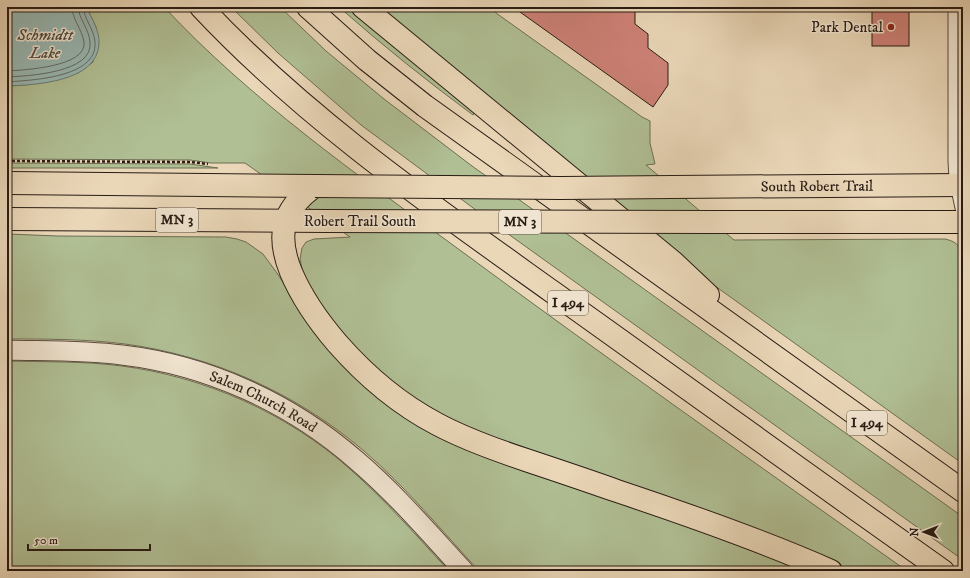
<svg xmlns="http://www.w3.org/2000/svg" width="970" height="578" viewBox="0 0 970 578" font-family="'IM FELL DW Pica',serif">
<style>
.green{fill:#b0bf94;stroke:#6c6e54}
.water{fill:#98b8b4;stroke:#6b7a74}
.lines{fill:none;stroke-linecap:round;stroke-linejoin:round}
.shore{stroke:#606a64;stroke-width:1}
.building{fill:#ce8177;stroke:#281c14}
.minor-casing{stroke:#584b3d;stroke-width:17}
.tertiary-casing{stroke:#584b3d;stroke-width:21}
.primary-casing{stroke:#281c14;stroke-width:24}
.motorway-casing{stroke:#281c14;stroke-width:24}
.path{stroke:#281c14;stroke-width:2.5;stroke-dasharray:3 2;stroke-linecap:butt}
.minor{stroke:#f1e5d1;stroke-width:15}
.tertiary{stroke:#f1e5d1;stroke-width:19}
.primary{stroke:#ead7b8;stroke-width:22}
.motorway{stroke:#ead7b8;stroke-width:22}
.primary-bridge-casing{stroke:#281c14;stroke-width:24;stroke-linecap:butt}
.primary-bridge{stroke:#ead7b8;stroke-width:22}
.poi-dot{fill:#8f2418;stroke:#f1e5d1;stroke-width:1.5}
.labels{text-anchor:middle;dominant-baseline:central;stroke-width:3;stroke-linejoin:round;paint-order:stroke}
.shield{fill:#f1e5d1;stroke:#64584d;stroke-width:1}
.shield-label{font-size:14px;font-weight:bold;fill:#281c14}
.poi-label{font-size:15px;fill:#281c14;stroke:#f1e5d1;text-anchor:end}
.street-label{font-size:15px;fill:#281c14;stroke:#f1e5d1}
.water-label{font-size:16px;font-style:italic;fill:#4a4b44;stroke:#f1e5d1}
</style>
<rect width="100%" height="100%" fill="#ead7b8"/>
<filter id="stains"><feTurbulence type="fractalNoise" baseFrequency=".005" numOctaves="4"/><feColorMatrix values="0 0 0 0 .2 0 0 0 0 .09 0 0 0 0 .02 0 0 0 .5 -.17"/></filter>
<radialGradient id="worn" r=".72"><stop offset=".6" stop-color="#630" stop-opacity="0"/><stop offset="1" stop-color="#630" stop-opacity=".3"/></radialGradient>
<g class="green">
<path d="M86,7H164C250,99 356,174 457,248C606,358 757,464 907,571H847L803,552L456,426L398,391L334,326L304,278L300,259L302,248L306,242L314,239L350,237L245,163H211L190,160L7,159V86L25,85L78,73L93,62L96,27Z"/>
<path d="M231,7H280L326,51L384,99L472,166L963,517V560L511,236L361,125L278,53Z"/>
<path d="M339,7H352L477,110L473,115C427,81 382,45 339,7Z"/>
<path d="M373,7H492L496,13L642,117L650,121V143L655,164L646,165L734,240L945,239C954,241 958,244 963,252V464L715,286Z"/>
<path d="M7,163L190,164L218,168H7Z"/>
<path d="M7,234L58,236L226,237L237,239L246,242L263,254L277,273L316,334L361,383L677,522L804,571H479C442,531 406,487 364,451C296,393 213,356 125,344C86,339 46,339 7,339Z"/>
<path d="M7,361C45,362 84,361 122,366C205,377 287,413 350,469C385,500 417,536 449,571H7Z"/>
</g>
<path class="water" d="M7,7H86C92,18 100,32 99,44C97,82 35,85 7,86Z"/>
<g class="lines">
<g class="shore">
<path d="M7,71C24,70 87,67 84,42C82,29 72,19 72,7"/>
<path d="M7,77C27,76 94,73 90,42C89,29 79,19 78,7"/>
<path d="M7,82C31,80 98,78 95,42C94,29 84,19 83,7"/>
</g>
</g>
<g class="building">
<path d="M513,7H635V24L648,34V48L668,63V85L653,107Z"/>
<rect x="872" y="7" width="37" height="39"/>
</g>
<g class="lines">
<g class="minor-casing">
<path id="minor" d="M956,7V161L957,179L963,208"/>
</g>
<g class="tertiary-casing">
<g id="tertiary">
<path id="s1" d="M7,350C45,351 84,350 122,355C208,365 291,403 356,460C395,493 429,533 464,571"/>
</g>
</g>
<g class="primary-casing">
<g id="primary">
<path d="M7,183L315,186"/>
<path id="s2" d="M672,187L963,185"/>
<path d="M7,219L327,221"/>
<path d="M713,222H963"/>
</g>
</g>
<g class="motorway-casing">
<g id="motorway">
<path d="M201,7C305,118 431,205 554,293C684,386 813,479 943,571"/>
<path d="M308,7L367,60L425,106L963,491"/>
<path d="M363,7L673,262L708,295"/>
<path d="M315,186C282,209 276,235 291,272C302,298 319,322 337,343C365,375 399,404 437,424C465,439 496,450 526,460C556,470 586,480 617,491C689,515 761,540 831,571"/>
</g>
</g>
<path class="path" d="M7,161L190,162L208,164"/>
<use href="#minor" class="minor"/>
<use href="#tertiary" class="tertiary"/>
<use href="#primary" class="primary"/>
<use href="#motorway" class="motorway"/>
<g class="primary-bridge-casing">
<g id="primary-bridge">
<path d="M315,186L561,188L672,187"/>
<path d="M327,221L713,222"/>
</g>
</g>
<use href="#primary-bridge" class="primary-bridge"/>
</g>
<circle class="poi-dot" cx="891" cy="27" r="4"/>
<g class="labels">
<g class="shield">
<rect x="156" y="208" width="42" height="24" rx="3"/>
<rect x="499" y="210" width="42" height="24" rx="3"/>
<rect x="548" y="291" width="40" height="24" rx="3"/>
<rect x="847" y="411" width="40" height="24" rx="3"/>
</g>
<g class="shield-label">
<text x="177" y="220">MN 3</text>
<text x="520" y="222">MN 3</text>
<text x="568" y="303">I 494</text>
<text x="867" y="423">I 494</text>
</g>
<g class="poi-label">
<text x="883" y="27">Park Dental</text>
</g>
<g class="street-label">
<text stroke="none"><textPath href="#s2" startOffset="145">South Robert Trail</textPath></text>
<text x="360" y="221">Robert Trail South</text>
<text stroke="none"><textPath href="#s1" startOffset="265">Salem Church Road</textPath></text>
</g>
<g class="water-label">
<text x="45" y="35">Schmidtt<tspan x="45" dy="18">Lake</tspan></text>
</g>
</g>
<rect width="970" height="578" fill="none" stroke="#ead7b8" stroke-width="24"/>
<rect x="8" y="8" width="954" height="562" fill="none" stroke="#281c14" stroke-width="2"/>
<rect x="12" y="12" width="946" height="554" fill="none" stroke="#281c14"/>
<g transform="translate(924 532) rotate(270)" stroke="#f1e5d1" stroke-width="3" paint-order="stroke">
<path d="M0-3L7 15L0 10L-7 15Z" fill="#281c14"/>
<text y="-6" font-size="11" font-weight="bold" text-anchor="middle" fill="#281c14">N</text>
</g>
<path d="M28 544v6h122v-6" fill="none" stroke="#281c14" stroke-width="2"/>
<text x="34" y="544" font-size="12" fill="#281c14" stroke="#f1e5d1" stroke-width="3" paint-order="stroke">50 m</text>
<rect width="100%" height="100%" filter="url(#stains)"/>
<rect width="100%" height="100%" fill="url(#worn)"/>
</svg>
